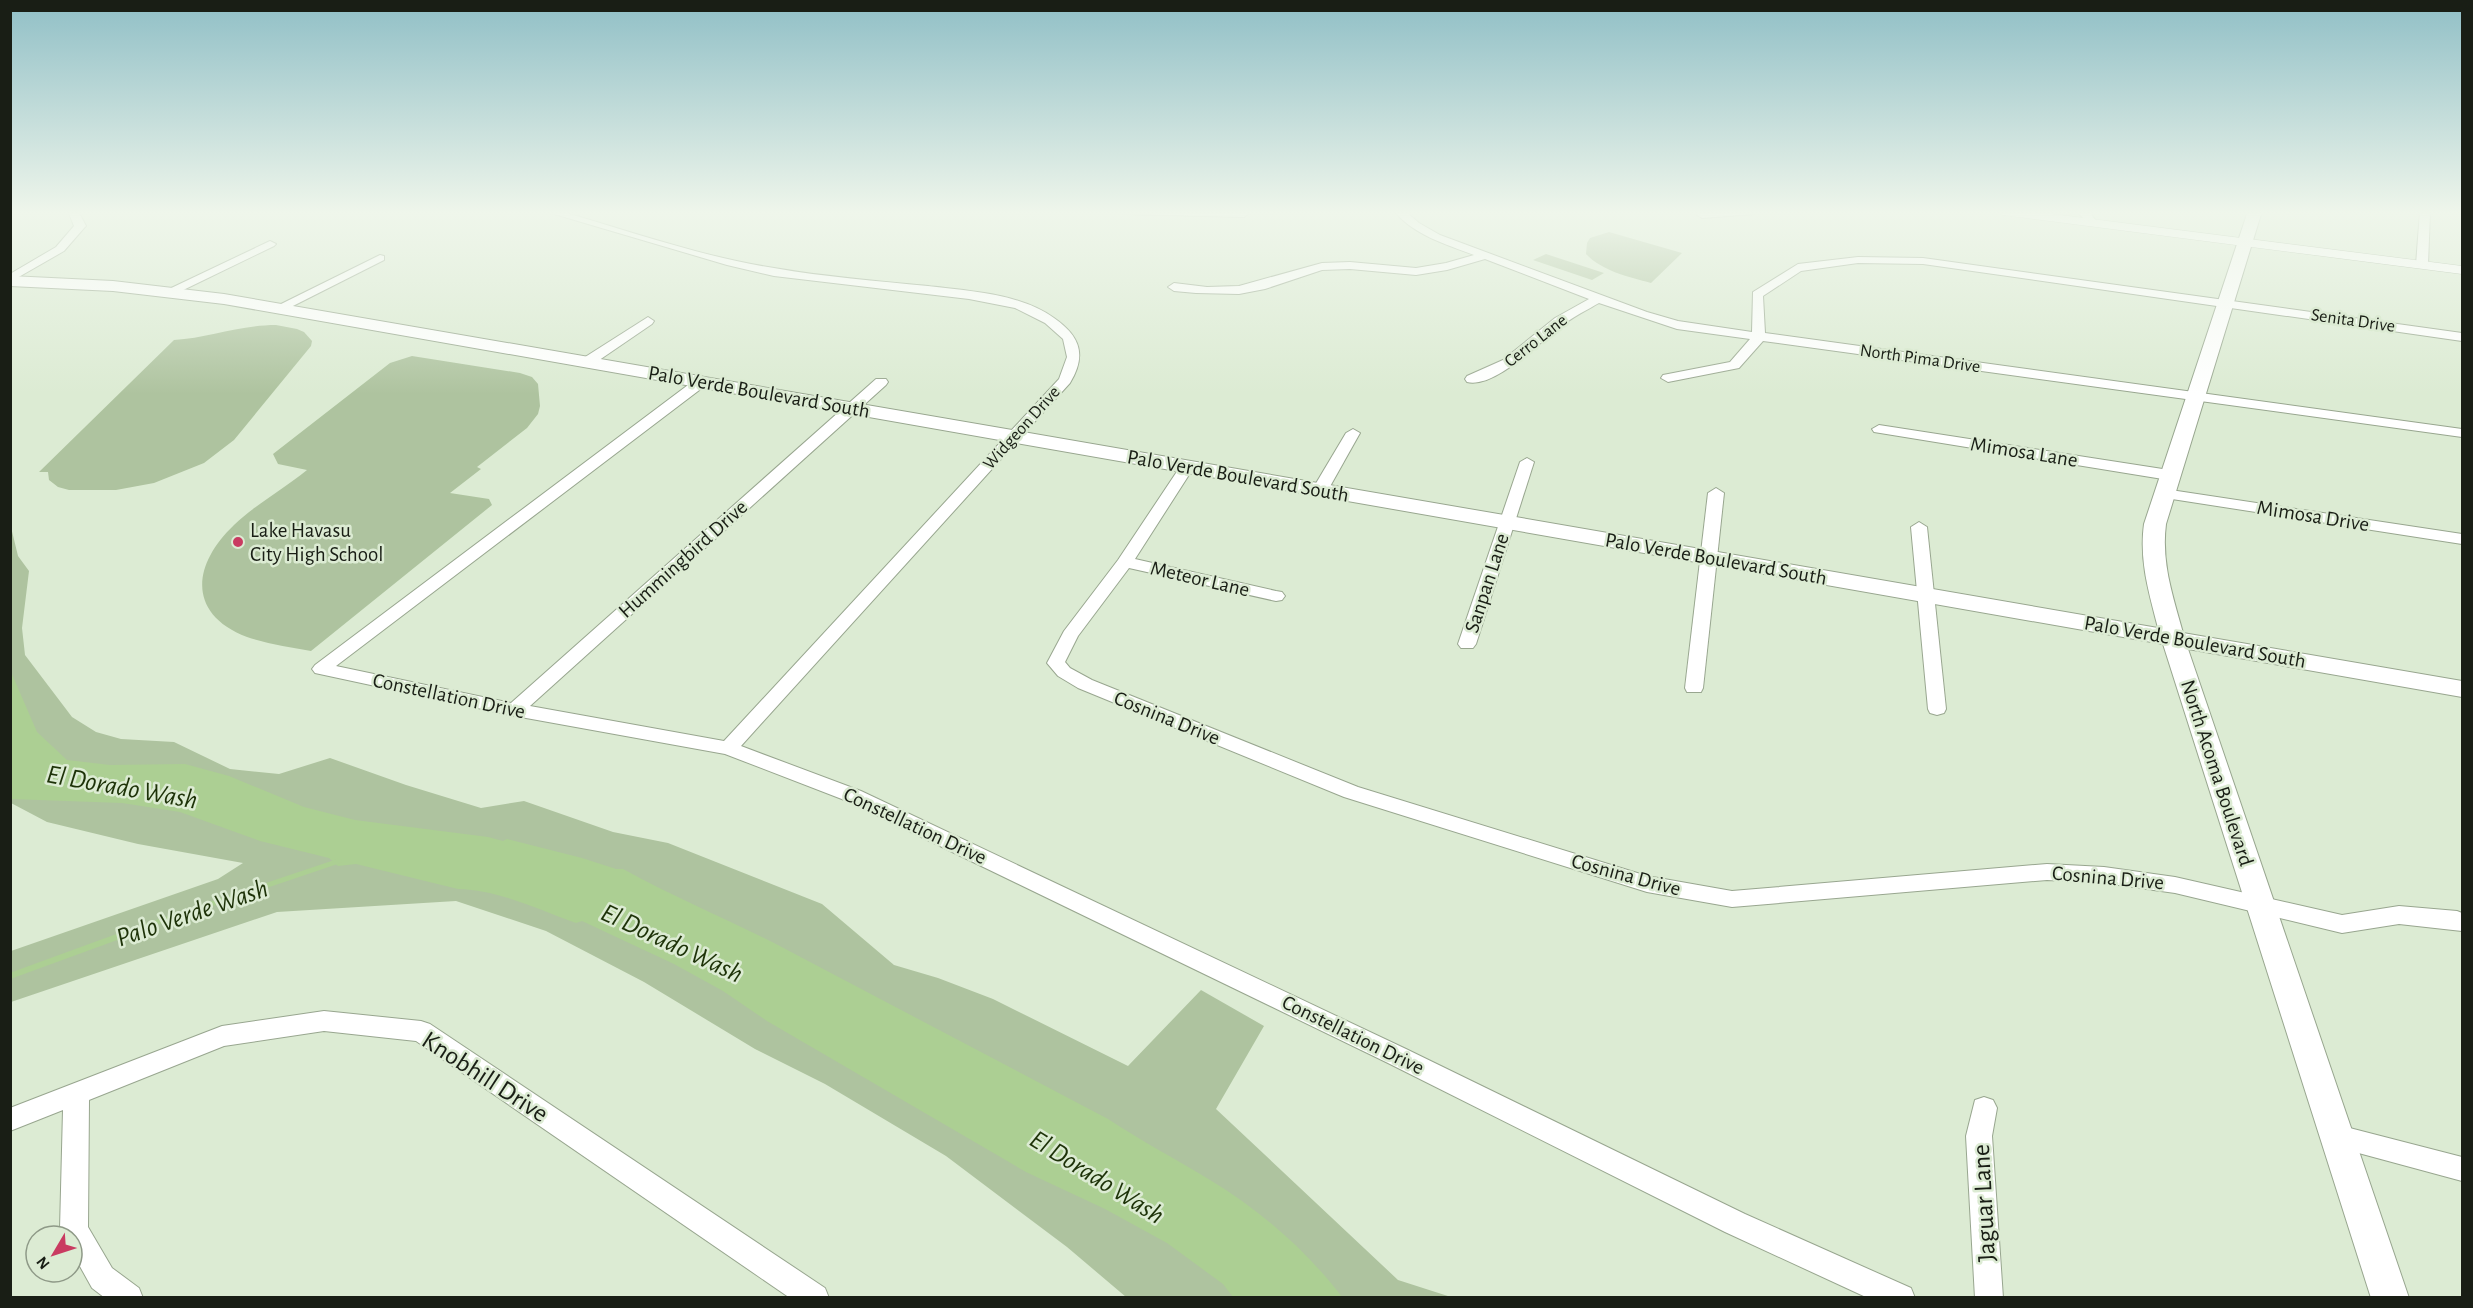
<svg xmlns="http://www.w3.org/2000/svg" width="2473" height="1308" viewBox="0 0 2473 1308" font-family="'Alegreya Sans',sans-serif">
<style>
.green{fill:#aec39f}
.water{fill:#accf93}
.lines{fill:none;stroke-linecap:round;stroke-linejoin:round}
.stream-far1{stroke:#accf93;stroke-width:5}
.stream{stroke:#accf93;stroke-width:6}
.minor-casing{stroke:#98a68f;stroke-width:2}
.tertiary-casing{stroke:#98a68f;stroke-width:1}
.secondary-casing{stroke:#98a68f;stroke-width:2}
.minor{fill:#fff;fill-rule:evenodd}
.tertiary{fill:#fff;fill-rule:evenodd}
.secondary{fill:#fff;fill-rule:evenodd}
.poi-dot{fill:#c93b61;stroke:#dcebd3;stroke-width:2}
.labels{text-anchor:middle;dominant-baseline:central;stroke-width:5;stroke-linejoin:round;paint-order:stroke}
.far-street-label{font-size:18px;fill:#191e15;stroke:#dcebd3}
.street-label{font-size:21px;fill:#191e15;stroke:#dcebd3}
.poi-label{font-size:21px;fill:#191e15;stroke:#dcebd3;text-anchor:start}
.near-street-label{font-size:26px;fill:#191e15;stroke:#dcebd3}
.near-water-label{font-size:27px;font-style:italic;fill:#1d3208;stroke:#dcebd3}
</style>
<rect width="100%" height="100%" fill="#dcebd3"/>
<g class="green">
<path d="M1609,232L1682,253L1651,283C1629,277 1602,271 1586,254L1587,243L1590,238Z"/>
<path d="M1546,254L1604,273L1592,280L1533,260Z"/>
<path d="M276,325L297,329L304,332L312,341L311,346L234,440L204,463L154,483L116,490H69L58,487L49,480L48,472H39L174,340C208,338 240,325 276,325Z"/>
<path d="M412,356L520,373L532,377L538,384L540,406L538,414L527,428L477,467L481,469L450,493L489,499L492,505L311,651C290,647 268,644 247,637C187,614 192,565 234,525C256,504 284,489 307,470L278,464L273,454L390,363Z"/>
<path d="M10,523L18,556L29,571L22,628L25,655L72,717L96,732L121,739L174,742L230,769L279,774L330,758L406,785L481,808L524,801L613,832L668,843L822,904L894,965L938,978L993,999L1128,1066L1201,990L1264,1026L1216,1109L1398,1280L1451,1297H1126L1067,1247L946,1156L825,1084L755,1049L644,982L546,931L456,901L277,912L11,1002V951L218,879L243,863L138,844L47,822L11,803Z"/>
</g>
<path class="water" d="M11,672L37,732L67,760L110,765L185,764L229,776L304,807L355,820L488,837L503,841L507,839L582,858L616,869H623C672,896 724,918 774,943L1108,1119C1141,1141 1176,1159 1210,1180C1260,1210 1307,1251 1342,1297H1233L1223,1284L1167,1243L1105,1209L1026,1172L767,1021L723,991L674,964L582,921L576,923C537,909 499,890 458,889L356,864L338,866L329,858L260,841L180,812L122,803L11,799Z"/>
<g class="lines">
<path class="stream-far1" d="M143,927L339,861"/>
<path class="stream" d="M10,976L147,926"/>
<g class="minor-casing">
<g id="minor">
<path d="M68,211H78L86,226L84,228L64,251L10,282V274L56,247L74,226Z"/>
<path d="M544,211H559C630,231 702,257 774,268C825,277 877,281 928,286C969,291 1019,293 1054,318C1080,336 1087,355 1070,383L741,746L861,791L1406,1049L1745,1214L1911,1288L1915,1298H1868L1725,1232L1388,1063L847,801L725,754L515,716L315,673L312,669L315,665L696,379H706L708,382L706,385L336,666L511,703L876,379H886L888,382L886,385L530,706L724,741L1059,379L1067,357L1063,339L1045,323L1015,308L969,299L774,276L727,265Z"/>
<path d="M1120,211H1253L1244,217L1125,214Z"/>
<path d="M1394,211H1405L1419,223L1440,235L1647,312L1678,321L1752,332L1753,292L1798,264L1858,257L1923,258L2462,333V341L1923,264L1858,263L1801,271L1763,296L1765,333L2462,429V437L1763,341L1739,368L1668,382L1661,378L1663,375L1730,362L1750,339L1677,329L1599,303C1587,310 1574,316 1563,325C1541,340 1495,389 1467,382L1465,379L1467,376L1503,360L1555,318L1589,299L1485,259L1447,270L1416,275L1350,269L1322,270L1265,289L1239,294L1196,293L1174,291L1168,287L1174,283L1207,287L1239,286L1322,263L1350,262L1416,268L1446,263L1474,255C1445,244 1414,235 1394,211Z"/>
<path d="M1717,211H1759L1754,214L1702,218L1697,215L1702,212Z"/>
<path d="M2077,211H2088L2097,222L2096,224H2088Z"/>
<path d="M2420,211H2430L2428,265L2422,268L2416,265Z"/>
<path d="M270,241L276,244L274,246L175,294L171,295L165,291Z"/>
<path d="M380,255L384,256V260L283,311H275L273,308Z"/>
<path d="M648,317L654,321L652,324L592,365H582L580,362L582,359Z"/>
<path d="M1879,425L2169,470L2177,475L2169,480L1874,432L1872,429Z"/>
<path d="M1353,429L1360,433L1328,490L1320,495L1315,493L1312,490L1346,433Z"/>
<path d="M1527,458L1534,462L1476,644L1473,648H1461L1458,644L1520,462Z"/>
<path d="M1187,463L1194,467L1135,559L1276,591L1282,592L1285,596L1282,600L1276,601L1129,568L1078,636L1065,662L1070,668L1092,680L1358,787L1647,876L1732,891L2047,864L2104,867L2175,877L2342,915L2399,906L2457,911L2462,913V931L2399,924L2342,933L2175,893L2104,883L2047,880L1732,907L1647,892L1344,797L1078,688L1058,676L1047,663L1064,631L1118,560L1182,464Z"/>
<path d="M1716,488L1724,493L1703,688L1701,692H1687L1685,688L1708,493Z"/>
<path d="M2164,489L2462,534V544L2159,497L2156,494L2159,491Z"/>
<path d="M1919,522L1927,527L1946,709L1944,713L1937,715L1930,713L1928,709L1911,527Z"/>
<path d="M324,1011L421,1021L430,1024L825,1288L829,1298H790L416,1041L324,1031L224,1046L89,1100L88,1227L112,1268L139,1288L143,1298H105L92,1288L72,1252V1236H63L60,1229L63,1110L10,1131V1108L222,1026Z"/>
<path d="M1984,1097L1993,1100L1997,1108L1992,1136L2003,1298H1975L1966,1136L1975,1100Z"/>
<path d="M2338,1125L2462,1157V1181L2329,1145L2325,1137L2329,1129Z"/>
</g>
</g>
<g class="tertiary-casing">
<path id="tertiary" d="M1997,211H2029L2462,266V274L2003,215Z"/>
</g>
<g class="secondary-casing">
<path id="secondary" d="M2248,211H2262L2166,524C2161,563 2173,596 2183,633L2462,681V697L2188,649L2409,1298H2371L2163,644L224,304L113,291L10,286V276L113,281L224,294L2158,628C2149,593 2139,561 2144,524Z"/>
</g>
<use href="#minor" class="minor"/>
<use href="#tertiary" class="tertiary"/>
<use href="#secondary" class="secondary"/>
</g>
<linearGradient id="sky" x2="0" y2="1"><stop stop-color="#90bfc6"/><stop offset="0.54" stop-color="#eff6eb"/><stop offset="1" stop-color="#eff6eb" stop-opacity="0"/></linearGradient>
<rect width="2473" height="394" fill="url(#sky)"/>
<circle class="poi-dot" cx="238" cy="542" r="6"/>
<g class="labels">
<g class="far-street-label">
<text transform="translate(2353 321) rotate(8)">Senita Drive</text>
<text transform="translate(1536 341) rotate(-38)">Cerro Lane</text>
<text transform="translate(1920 359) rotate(8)">North Pima Drive</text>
<text transform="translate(1022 428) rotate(-48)">Widgeon Drive</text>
</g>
<g class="street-label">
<text transform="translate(759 392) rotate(10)">Palo Verde Boulevard South</text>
<text transform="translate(2024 452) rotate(9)">Mimosa Lane</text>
<text transform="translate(1238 476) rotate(10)">Palo Verde Boulevard South</text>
<text transform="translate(2313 516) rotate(9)">Mimosa Drive</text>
<text transform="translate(683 559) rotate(-42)">Hummingbird Drive</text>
<text transform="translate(1716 559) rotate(10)">Palo Verde Boulevard South</text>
<text transform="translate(1200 579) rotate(13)">Meteor Lane</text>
<text transform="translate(1487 583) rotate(-72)">Sanpan Lane</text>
<text transform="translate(2195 642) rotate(10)">Palo Verde Boulevard South</text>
<text transform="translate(449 696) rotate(12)">Constellation Drive</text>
<text transform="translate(1167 718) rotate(22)">Cosnina Drive</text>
<text transform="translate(2217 773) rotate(72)">North Acoma Boulevard</text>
<text transform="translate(915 826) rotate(25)">Constellation Drive</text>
<text transform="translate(1626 875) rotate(15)">Cosnina Drive</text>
<text transform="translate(2108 878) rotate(5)">Cosnina Drive</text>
<text transform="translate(1353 1035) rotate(26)">Constellation Drive</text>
</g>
<g class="poi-label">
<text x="250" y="530">Lake Havasu<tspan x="250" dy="24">City High School</tspan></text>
</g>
<g class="near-street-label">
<text transform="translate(485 1077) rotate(33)">Knobhill Drive</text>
<text transform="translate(1984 1203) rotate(-93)">Jaguar Lane</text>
</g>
<g class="near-water-label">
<text transform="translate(122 787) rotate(10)">El Dorado Wash</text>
<text transform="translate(192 913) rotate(-19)">Palo Verde Wash</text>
<text transform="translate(672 943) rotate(25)">El Dorado Wash</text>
<text transform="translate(1097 1177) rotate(32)">El Dorado Wash</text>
</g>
</g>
<rect width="2473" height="1308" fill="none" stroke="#191e15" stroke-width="24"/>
<g transform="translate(54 1254) rotate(231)"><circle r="28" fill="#dcebd3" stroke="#8e9987" stroke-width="1.5"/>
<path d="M0-4.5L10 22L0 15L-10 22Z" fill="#c93b61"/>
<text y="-9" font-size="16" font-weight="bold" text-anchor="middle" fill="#191e15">N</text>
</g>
</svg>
